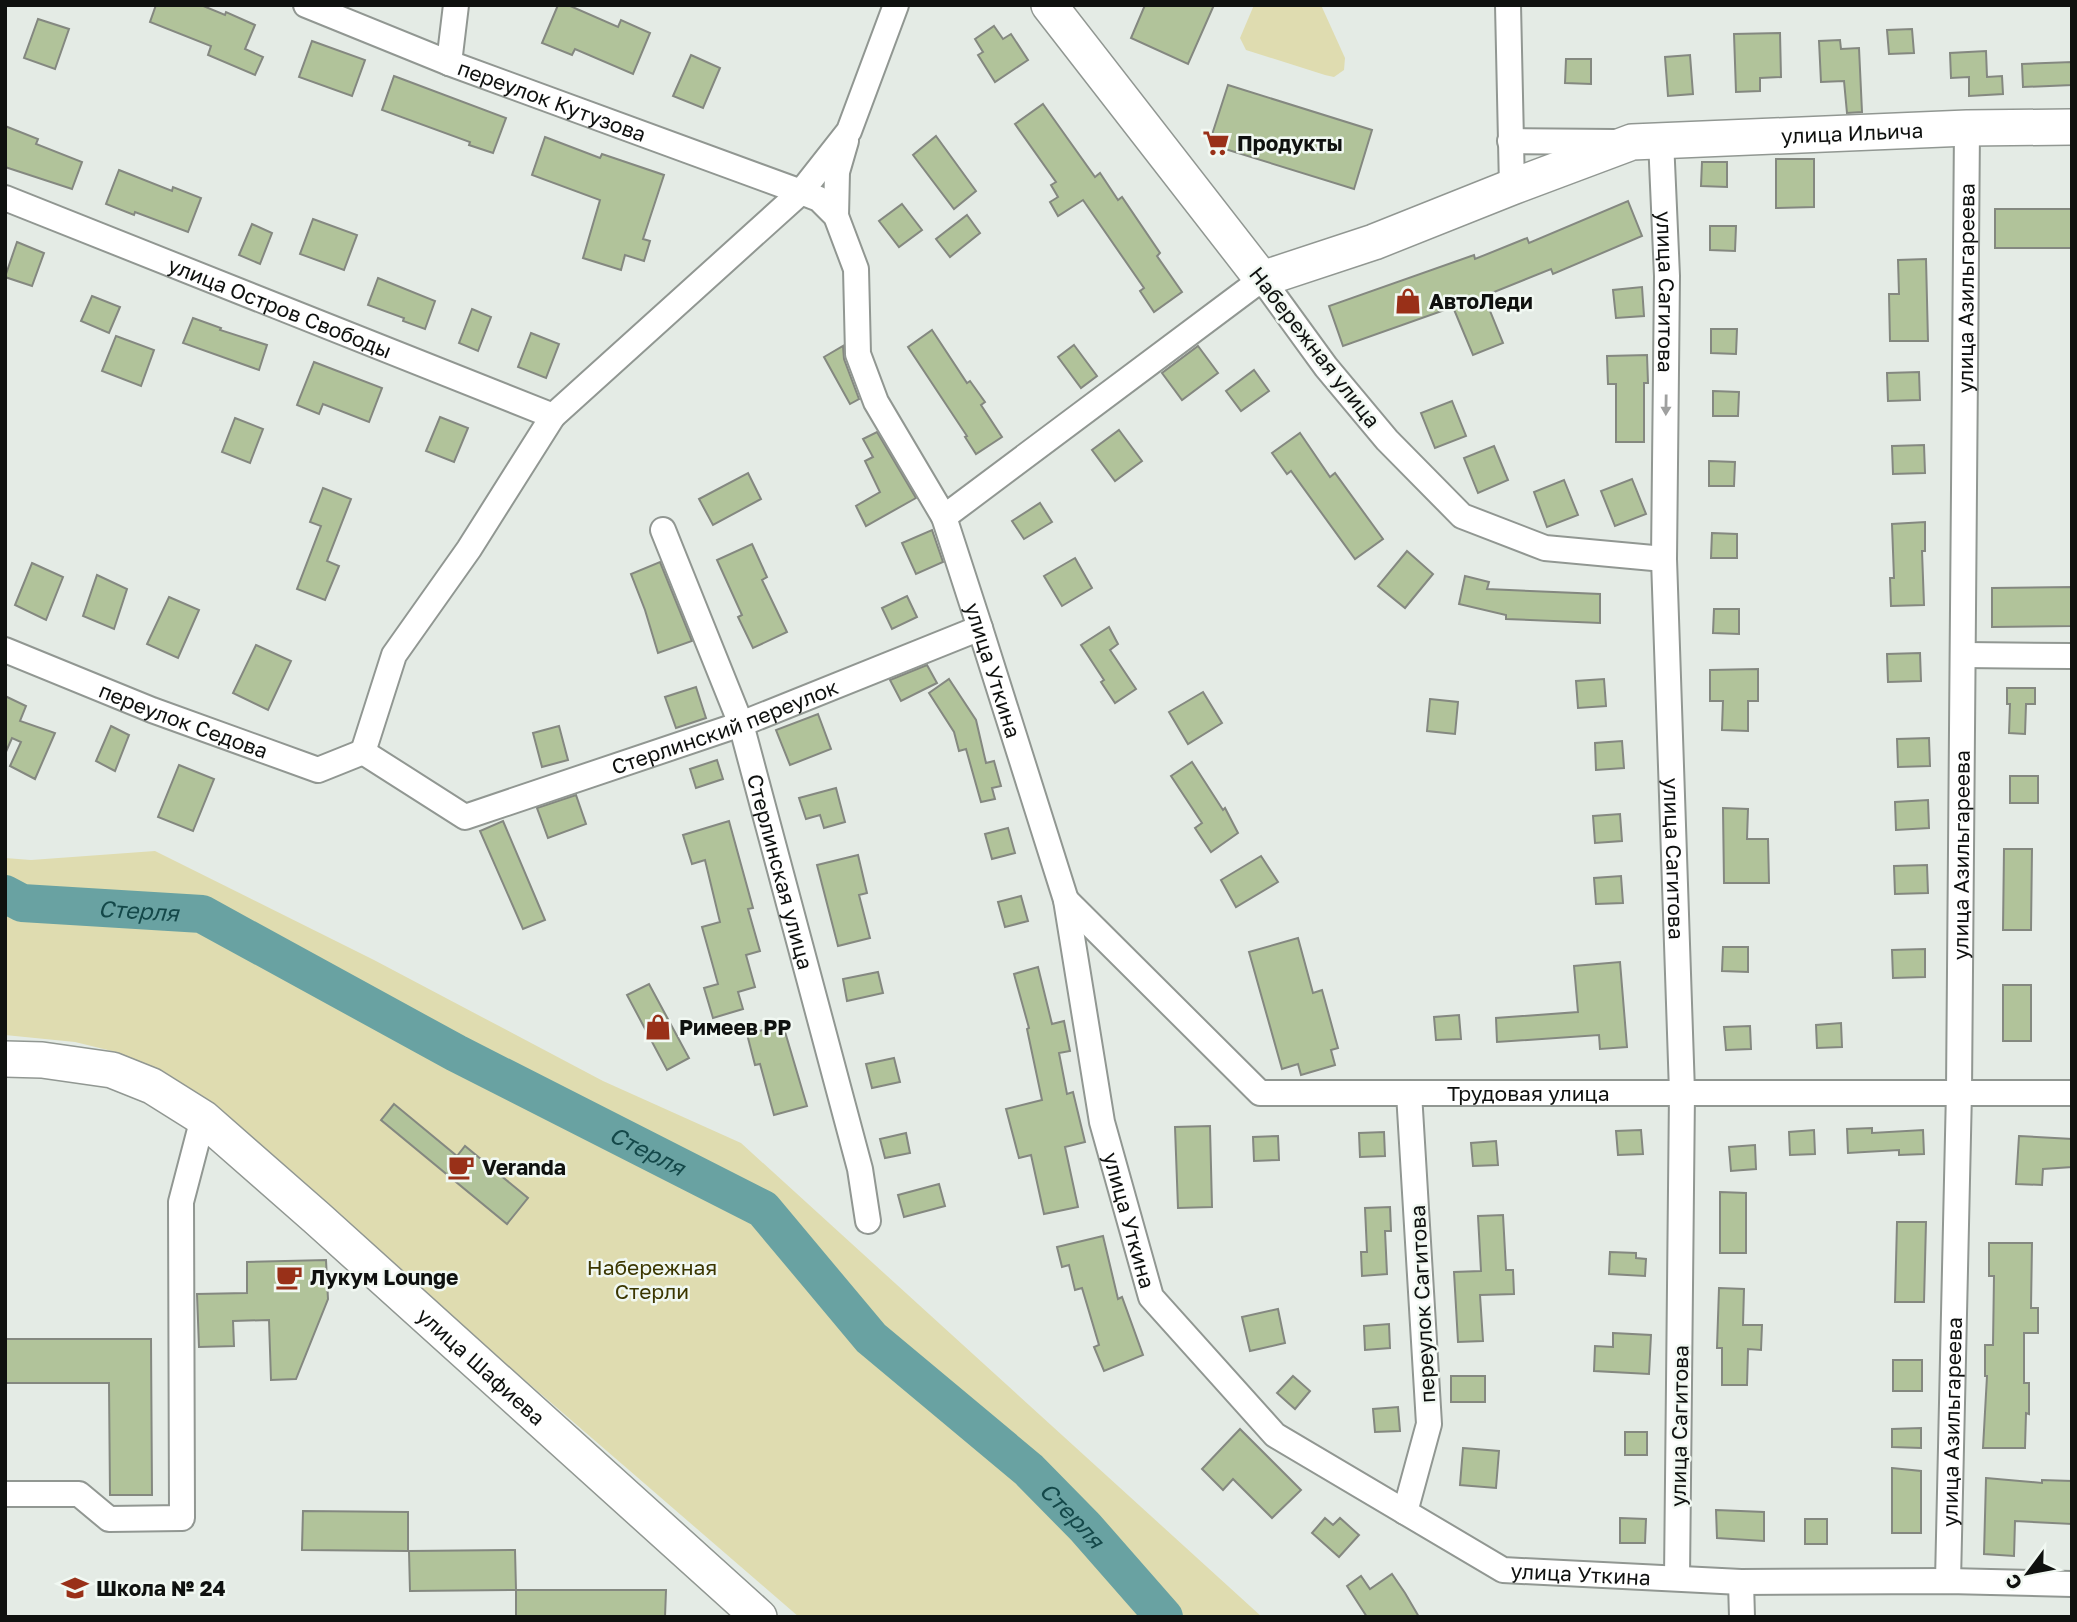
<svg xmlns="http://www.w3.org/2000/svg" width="2077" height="1622" viewBox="0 0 2077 1622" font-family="'Golos Text',sans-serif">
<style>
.green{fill:#dfdcb0}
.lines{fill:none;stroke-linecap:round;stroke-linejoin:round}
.river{stroke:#69a2a2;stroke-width:38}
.building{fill:#b1c39a;stroke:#848880;stroke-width:2}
.street-casing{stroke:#919792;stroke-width:28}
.secondary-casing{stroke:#919792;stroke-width:38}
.street{stroke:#fff;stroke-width:24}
.secondary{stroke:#fff;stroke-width:35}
.oneway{fill:#9fa09f}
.labels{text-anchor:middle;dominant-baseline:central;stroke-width:5;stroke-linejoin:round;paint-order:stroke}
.street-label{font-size:21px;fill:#0f110f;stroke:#f1f8f2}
.poi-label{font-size:21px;font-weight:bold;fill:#0f110f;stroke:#f1f8f2;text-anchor:start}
.park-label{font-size:21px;fill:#3b3600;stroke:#f1f8f2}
.water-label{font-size:23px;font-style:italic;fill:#144849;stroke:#f1f8f2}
</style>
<rect width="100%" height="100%" fill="#e4ebe5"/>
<g class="green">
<path d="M1254,5H1321L1345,58L1344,70L1334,77L1325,75L1246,50L1240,38Z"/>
<path d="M155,851L374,960L603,1081L741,1143L1262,1617H799L182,1084L116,1052L75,1042L5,1035V858L31,860Z"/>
</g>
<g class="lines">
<path class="river" id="s1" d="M5,894L22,903L202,914L456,1053L763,1209L871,1338L1029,1470L1085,1527L1164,1617"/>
</g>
<g class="building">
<path d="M156,5H201L225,15L226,12L255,25L245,49L263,57L255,75L208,55L211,46L150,22Z"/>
<path d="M558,5H568L618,27L621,20L650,33L633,74L575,49L572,55L542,43Z"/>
<path d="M1145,5H1214L1188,64L1131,38Z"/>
<path d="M38,19L69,29L55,69L24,58Z"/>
<path d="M994,26L1003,39L1011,34L1028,60L995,82L978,55L983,52L975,39Z"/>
<path d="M1912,29L1914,53L1889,54L1887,30Z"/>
<path d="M1780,33L1781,77L1760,78V91L1736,92L1734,34Z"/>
<path d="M1840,40L1841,49L1859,48L1862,112L1847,113L1844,81L1821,82L1819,41Z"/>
<path d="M312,41L365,60L352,96L299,77Z"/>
<path d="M1986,51L1987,77L2002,76L2003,94L1969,96V77L1951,78L1950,53Z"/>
<path d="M691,55L720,68L703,108L673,96Z"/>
<path d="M1690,55L1693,94L1668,96L1665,57Z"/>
<path d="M1566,59H1591V84L1565,83Z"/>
<path d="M2072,62V85L2023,87L2022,64Z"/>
<path d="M394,76L506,118L493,153L469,145L470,142L382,110Z"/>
<path d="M1228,85L1372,130L1354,189L1209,144Z"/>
<path d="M1043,104L1095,177L1100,173L1118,200L1122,197L1160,253L1157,256L1182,292L1154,312L1140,291L1144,288L1083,200L1058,216L1050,202L1058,197L1051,185L1056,182L1015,124Z"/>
<path d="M5,126L38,139L36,144L82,162L72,189L5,167Z"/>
<path d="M936,136L976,191L954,209L913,155Z"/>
<path d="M545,137L600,158L602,154L664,175L643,239L650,241L644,261L625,255L621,270L583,258L600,200L532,175Z"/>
<path d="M1776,159H1814V207L1776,208Z"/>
<path d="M1702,162H1727V187L1701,186Z"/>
<path d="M119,170L172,191L173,187L201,198L188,232L135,212L134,215L106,204Z"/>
<path d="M1628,201L1642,236L1553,274L1551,269L1484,296L1503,343L1473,355L1453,307L1343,346L1329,306L1474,255L1475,259L1527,238L1529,243Z"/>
<path d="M902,204L922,230L899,247L879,221Z"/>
<rect x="1995" y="209" width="77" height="39"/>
<path d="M967,215L980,233L950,257L936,239Z"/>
<path d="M313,219L357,235L344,270L300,254Z"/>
<path d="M252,224L272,233L260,264L239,255Z"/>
<path d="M1710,226H1736L1735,251L1710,250Z"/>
<path d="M17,242L44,253L32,286L5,277Z"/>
<path d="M1926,259L1928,341H1890L1889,294H1899L1898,260Z"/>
<path d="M378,278L435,301L425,329L403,321L404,318L368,305Z"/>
<path d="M1642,287L1644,316L1616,318L1613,290Z"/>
<path d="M92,296L120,307L109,333L81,321Z"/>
<path d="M472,309L491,317L478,351L459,343Z"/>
<path d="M193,318L221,328L220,330L267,345L259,370L183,343Z"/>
<path d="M1711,329H1737L1736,354L1711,353Z"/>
<path d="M932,330L967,383L970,381L985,402L981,405L1002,437L976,454L965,437L967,436L908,347Z"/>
<path d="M531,333L559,344L546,378L518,367Z"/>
<path d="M116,336L154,350L141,386L102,371Z"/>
<path d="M1074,345L1097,376L1081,388L1058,357Z"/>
<path d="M843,346L844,359L859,399L850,404L824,357Z"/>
<path d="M1198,346L1218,373L1182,400L1162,373Z"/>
<path d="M1647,355L1648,383H1644V442H1616V384H1608L1607,356Z"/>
<path d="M314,362L382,388L369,422L323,404L319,414L297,405Z"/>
<path d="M1254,370L1269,391L1241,411L1226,391Z"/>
<path d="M1919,372L1920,400L1888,401L1887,373Z"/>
<path d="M1713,391L1739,392L1738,416H1713Z"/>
<path d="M1452,401L1466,436L1435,448L1421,413Z"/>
<path d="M440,417L468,428L454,462L426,451Z"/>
<path d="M235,418L263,429L250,463L222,452Z"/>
<path d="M1119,430L1142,461L1115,481L1092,450Z"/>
<path d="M877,432L916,498L866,526L856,506L880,492L865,461L873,457L863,439Z"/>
<path d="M1300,433L1330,477L1335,473L1383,539L1355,559L1291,471L1287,474L1272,453Z"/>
<path d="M1924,445L1925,473L1893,474L1892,446Z"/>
<path d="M1494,446L1508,480L1478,493L1464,458Z"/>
<path d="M1709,461L1735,462L1734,486H1709Z"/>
<path d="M748,473L761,499L713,525L699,499Z"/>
<path d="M1632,479L1646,514L1615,526L1601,491Z"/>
<path d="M1564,480L1578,515L1547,527L1534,492Z"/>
<path d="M323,488L351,499L327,561L339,566L325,600L297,589L321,526L310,522Z"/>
<path d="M1040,503L1052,522L1024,539L1012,521Z"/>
<path d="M1925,522V551H1922L1924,605L1891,606L1890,578H1894L1892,524Z"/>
<path d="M932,530L943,562L916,574L902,543Z"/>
<path d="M1712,533L1737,534V558H1711Z"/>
<path d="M752,544L767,577L762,580L787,632L753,648L738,617L742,615L717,560Z"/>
<path d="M1407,551L1433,574L1405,608L1378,586Z"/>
<path d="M1075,558L1092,588L1062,606L1044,576Z"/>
<path d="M660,562L692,641L658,653L645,610L631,574Z"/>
<path d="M32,563L63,577L46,620L15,605Z"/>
<path d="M97,575L127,589L114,629L83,616Z"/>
<path d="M1465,576L1489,582L1487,589L1600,594V623L1506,619V615L1459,604Z"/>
<path d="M2072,587V626L1992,627V588Z"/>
<path d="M907,596L917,617L892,629L882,608Z"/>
<path d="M169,597L199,610L178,658L147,644Z"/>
<path d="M1714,609H1739V634L1713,633Z"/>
<path d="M1109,627L1118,644L1110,650L1136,689L1115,703L1101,682L1104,680L1081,645Z"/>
<path d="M256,645L291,661L268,710L233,693Z"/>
<path d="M1920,653L1921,681L1888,682L1887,654Z"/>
<path d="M927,665L937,683L901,701L890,680Z"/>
<path d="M1758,669V701H1748V731L1722,730L1723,701H1710V670Z"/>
<path d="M949,679L976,720L986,763L994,761L1001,786L992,788L995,799L981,802L966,749L959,751L954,732L929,693Z"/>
<path d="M1604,679L1606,706L1578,708L1576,681Z"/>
<path d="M696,687L706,718L676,728L665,697Z"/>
<path d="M2007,688H2035V704H2026L2025,734L2009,733L2010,704H2007Z"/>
<path d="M1203,692L1222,723L1188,744L1169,712Z"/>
<path d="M5,696L26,706L20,721L55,733L35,779L10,766L21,742L12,738L5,754Z"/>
<path d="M1430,699L1458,702L1455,734L1427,731Z"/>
<path d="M818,714L831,749L790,765L776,730Z"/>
<path d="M111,726L129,735L115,771L96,761Z"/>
<path d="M559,726L568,760L542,767L533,733Z"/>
<path d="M1929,738L1930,766L1898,767L1897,739Z"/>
<path d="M1622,741L1624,768L1596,770L1595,743Z"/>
<path d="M717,760L723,779L696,788L690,769Z"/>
<path d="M1192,762L1223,810L1225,808L1238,833L1211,852L1195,828L1202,823L1171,776Z"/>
<path d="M179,765L214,779L193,831L158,817Z"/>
<rect x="2010" y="776" width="28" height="27"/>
<path d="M836,788L845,822L824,828L820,815L806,819L799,798Z"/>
<path d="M576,795L586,824L548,838L537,808Z"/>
<path d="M1928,800L1929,828L1896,830L1895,802Z"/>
<path d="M1723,808L1748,809L1747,839H1768L1769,883H1724Z"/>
<path d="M1620,814L1622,841L1595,843L1593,816Z"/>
<path d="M503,821L545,920L523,929L480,831Z"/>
<path d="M729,821L753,908L748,909L760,951L746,955L755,987L738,992L743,1009L713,1018L704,988L718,984L702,927L720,922L705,860L692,864L683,835Z"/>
<path d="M1008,828L1015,853L992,859L985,834Z"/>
<path d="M2004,849H2032L2031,930H2003Z"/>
<path d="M858,855L867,893L859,895L870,938L838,946L817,865Z"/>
<path d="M1261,856L1278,882L1236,907L1221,880Z"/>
<path d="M1927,865L1928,893L1895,894L1894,866Z"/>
<path d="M1621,876L1623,903L1596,904L1594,878Z"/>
<path d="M1021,896L1028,921L1005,927L998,902Z"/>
<path d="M1298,938L1313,993L1322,990L1338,1048L1331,1050L1335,1065L1301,1075L1298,1064L1282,1069L1249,952Z"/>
<path d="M1723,947H1748V972L1722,971Z"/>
<path d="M1925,949V977L1893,978L1892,950Z"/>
<path d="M1620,962L1627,1047L1600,1049L1599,1035L1497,1042L1496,1018L1578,1012L1574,966Z"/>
<path d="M1038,967L1052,1024L1064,1021L1070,1051L1059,1053L1067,1094L1073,1092L1085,1142L1065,1147L1078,1207L1044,1214L1031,1155L1019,1158L1006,1109L1042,1100L1027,1029L1029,1028L1014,974Z"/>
<path d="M878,972L883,993L847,1001L843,979Z"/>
<path d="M649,984L689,1058L667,1070L627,995Z"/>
<rect x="2003" y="985" width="28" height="56"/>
<path d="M1459,1015L1461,1039L1436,1040L1434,1017Z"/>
<path d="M1841,1023L1842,1047L1817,1048L1816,1025Z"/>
<path d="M783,1025L807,1106L774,1115L760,1064L755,1065L747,1034Z"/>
<path d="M1750,1026L1751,1049L1726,1050L1724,1027Z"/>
<path d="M894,1058L900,1082L872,1088L866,1064Z"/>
<path d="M394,1104L457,1156L465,1146L528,1198L507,1224L381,1120Z"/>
<path d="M1210,1126L1212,1207L1178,1208L1175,1127Z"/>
<path d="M1872,1128V1133L1923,1130L1924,1154L1899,1155V1150L1848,1153L1847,1129Z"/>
<path d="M1641,1130L1643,1154L1618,1155L1616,1131Z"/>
<path d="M1814,1130L1815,1154L1790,1155L1789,1132Z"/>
<path d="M1384,1132L1385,1156L1360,1157L1359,1133Z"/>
<path d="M906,1133L910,1153L885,1158L880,1139Z"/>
<path d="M1278,1136L1279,1160L1254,1161L1253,1137Z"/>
<path d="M2019,1136L2072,1139V1167L2043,1169L2042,1185L2016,1184Z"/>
<path d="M1496,1141L1498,1165L1473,1166L1471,1143Z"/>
<path d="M1755,1145L1756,1169L1731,1171L1729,1147Z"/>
<path d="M939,1184L945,1206L904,1217L898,1195Z"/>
<path d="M1720,1192L1746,1193V1253H1720Z"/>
<path d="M1390,1207L1391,1231H1385L1387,1274L1362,1276L1361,1252H1367L1365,1208Z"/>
<path d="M1503,1215L1506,1270H1513L1514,1294L1480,1295L1483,1341L1458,1342L1454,1272L1481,1271L1478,1216Z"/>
<path d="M1897,1222H1926L1924,1302H1895Z"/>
<path d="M1103,1236L1118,1299L1122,1297L1143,1355L1104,1371L1094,1347L1099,1345L1082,1288L1075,1290L1069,1265L1062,1267L1057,1247Z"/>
<path d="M1989,1243H2032L2031,1308H2038V1333H2024V1383H2029V1414L2026,1413L2025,1448H1983L1987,1376H1985V1345H1993L1994,1276H1989Z"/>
<path d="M1610,1252L1636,1253V1258L1646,1259L1645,1276L1609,1274Z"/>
<path d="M326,1260L328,1299L296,1379L271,1380L269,1320L233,1321L234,1346L199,1347L197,1294L247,1293V1262Z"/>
<path d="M1719,1288L1744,1289L1743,1325H1762L1761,1350L1748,1349L1747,1385H1722V1348H1717Z"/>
<path d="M1278,1309L1285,1343L1250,1351L1242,1317Z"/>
<path d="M1389,1324L1390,1348L1365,1350L1364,1326Z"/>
<path d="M1613,1333L1651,1335L1649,1374L1594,1371L1595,1346L1613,1347Z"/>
<path d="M5,1339H151L152,1495H110L109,1383H5Z"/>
<rect x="1893" y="1360" width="29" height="31"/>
<path d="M1293,1376L1310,1391L1295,1409L1277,1393Z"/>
<rect x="1451" y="1376" width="34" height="26"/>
<path d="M1398,1407L1400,1431L1375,1432L1373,1409Z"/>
<path d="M1921,1428V1448L1892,1447V1429Z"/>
<path d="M1240,1429L1301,1490L1272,1518L1233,1479L1223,1490L1202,1469Z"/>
<rect x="1625" y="1432" width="22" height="23"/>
<path d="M1463,1448L1499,1451L1496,1488L1460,1485Z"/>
<path d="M1892,1468L1921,1471V1533H1892Z"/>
<path d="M1986,1478L2042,1483V1480L2072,1481V1524L2015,1521L2014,1556L1984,1554Z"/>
<path d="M1716,1510L1764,1512V1541L1717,1538Z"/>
<path d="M303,1511L408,1512V1551L302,1550Z"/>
<path d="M1325,1518L1333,1525L1340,1518L1359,1535L1339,1557L1312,1533Z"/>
<path d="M1620,1518L1646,1519L1645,1543H1620Z"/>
<rect x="1805" y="1519" width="22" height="25"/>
<path d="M515,1550L516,1590L410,1591L409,1551Z"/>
<path d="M1392,1574L1405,1593L1419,1617H1367L1347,1586L1361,1576L1370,1589Z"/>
<path d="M516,1590H666L665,1617H516Z"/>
</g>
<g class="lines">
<g class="street-casing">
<g id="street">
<path id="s2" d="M306,5L449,63L801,192L819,199L836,216L856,269L858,354L876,402L944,517L980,628L1066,900L1102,1122L1151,1297L1275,1435L1503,1570L1741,1582L1948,1581L2072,1584"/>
<path d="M1508,5L1512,187"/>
<path d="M449,63L456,5"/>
<path id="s3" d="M1661,140L1667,276L1664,559L1682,1092L1677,1578"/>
<path d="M1510,141L1614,142"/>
<path id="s4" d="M5,198L553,416"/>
<path d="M836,216L837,172L846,141"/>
<path d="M944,517L1262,279L1326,367L1387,440L1462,516L1545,548L1664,559"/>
<path id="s5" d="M663,530L741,724L860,1169L868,1221"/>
<path id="s6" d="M5,650L152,710L318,770L363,752"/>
<path d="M1964,655L2072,656"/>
<path d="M363,752L394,655L469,549L553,416L801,192L849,131L896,5"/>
<path id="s7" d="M363,752L465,817L741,724L980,628"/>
<path id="s8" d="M1066,900L1260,1093H2072"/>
<path d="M5,1494H79L109,1519L182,1518L181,1202L203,1118"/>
<path d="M1405,1512L1429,1424L1409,1093"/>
<path id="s9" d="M1948,1581L1959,1091L1967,128"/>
<path d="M1741,1582L1742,1617"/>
</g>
</g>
<g class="secondary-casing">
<g id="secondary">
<path id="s10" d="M1049,5L1262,279L1374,242L1512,187L1632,142L1967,128L2072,127"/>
<path id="s11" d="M5,1059L42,1060L112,1070L152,1086L203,1118L317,1218L759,1617"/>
</g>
</g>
<use href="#street" class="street"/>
<use href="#secondary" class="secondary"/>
</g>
<defs><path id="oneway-solid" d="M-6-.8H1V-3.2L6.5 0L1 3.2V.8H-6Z" transform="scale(1.75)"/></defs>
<use class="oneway" href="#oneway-solid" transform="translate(1666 405) rotate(91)"/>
<defs>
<g id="supermarket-bare" transform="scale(2.1)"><path d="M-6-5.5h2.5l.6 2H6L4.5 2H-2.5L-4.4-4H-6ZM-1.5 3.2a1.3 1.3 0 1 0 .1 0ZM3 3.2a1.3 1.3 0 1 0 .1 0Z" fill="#993018" stroke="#f1f8f2" stroke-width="2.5" paint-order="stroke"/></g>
<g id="shop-bare" transform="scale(2.1)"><path d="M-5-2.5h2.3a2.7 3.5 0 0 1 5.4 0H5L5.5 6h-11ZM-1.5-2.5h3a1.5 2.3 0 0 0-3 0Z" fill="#993018" stroke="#f1f8f2" stroke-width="2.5" paint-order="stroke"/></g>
<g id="cafe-bare" transform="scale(2.1)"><path d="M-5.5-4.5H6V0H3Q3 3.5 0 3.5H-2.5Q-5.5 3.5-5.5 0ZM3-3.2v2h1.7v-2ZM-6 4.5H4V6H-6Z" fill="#993018" stroke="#f1f8f2" stroke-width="2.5" paint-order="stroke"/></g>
<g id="school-bare" transform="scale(2.1)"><path d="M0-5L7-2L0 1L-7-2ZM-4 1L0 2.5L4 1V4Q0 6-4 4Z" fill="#993018" stroke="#f1f8f2" stroke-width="2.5" paint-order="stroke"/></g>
</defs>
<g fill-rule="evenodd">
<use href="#supermarket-bare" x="1216" y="143"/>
<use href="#shop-bare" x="1408" y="301"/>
<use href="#shop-bare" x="658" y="1027"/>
<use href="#cafe-bare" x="461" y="1167"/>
<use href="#cafe-bare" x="289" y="1277"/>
<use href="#school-bare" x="75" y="1588"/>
</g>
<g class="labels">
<g class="street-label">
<text stroke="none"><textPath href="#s2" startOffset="264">переулок Кутузова</textPath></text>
<text stroke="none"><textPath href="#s10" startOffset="962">улица Ильича</textPath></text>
<text stroke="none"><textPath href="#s9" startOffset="1293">улица Азильгареева</textPath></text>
<text stroke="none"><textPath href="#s3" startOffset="152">улица Сагитова</textPath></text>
<text stroke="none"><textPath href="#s4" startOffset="296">улица Остров Свободы</textPath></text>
<text transform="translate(1315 347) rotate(52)">Набережная улица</text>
<text stroke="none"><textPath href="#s2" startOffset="1060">улица Уткина</textPath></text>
<text stroke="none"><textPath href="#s6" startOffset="192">переулок Седова</textPath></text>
<text stroke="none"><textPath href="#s7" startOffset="396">Стерлинский переулок</textPath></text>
<text stroke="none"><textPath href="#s9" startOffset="726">улица Азильгареева</textPath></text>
<text stroke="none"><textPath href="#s3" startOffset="719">улица Сагитова</textPath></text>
<text stroke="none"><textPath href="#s5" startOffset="362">Стерлинская улица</textPath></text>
<text stroke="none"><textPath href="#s8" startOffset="542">Трудовая улица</textPath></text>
<text stroke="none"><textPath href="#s2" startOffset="1628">улица Уткина</textPath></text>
<text transform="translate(1422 1304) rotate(-93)">переулок Сагитова</text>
<text stroke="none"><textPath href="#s11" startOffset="584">улица Шафиева</textPath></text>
<text stroke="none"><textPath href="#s9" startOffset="159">улица Азильгареева</textPath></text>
<text transform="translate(1679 1426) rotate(-89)">улица Сагитова</text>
<text stroke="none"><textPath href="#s2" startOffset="2236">улица Уткина</textPath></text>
</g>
<g class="poi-label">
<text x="1237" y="143">Продукты</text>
<text x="1429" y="301">АвтоЛеди</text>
<text x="679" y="1027">Римеев РР</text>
<text x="482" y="1167">Veranda</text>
<text x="310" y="1277">Лукум Lounge</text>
<text x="96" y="1588">Школа № 24</text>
</g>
<g class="park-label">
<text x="652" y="1267">Набережная<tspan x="652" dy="24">Стерли</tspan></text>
</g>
<g class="water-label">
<text stroke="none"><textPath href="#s1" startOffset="136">Стерля</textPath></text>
<text stroke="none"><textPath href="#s1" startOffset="704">Стерля</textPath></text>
<text stroke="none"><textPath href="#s1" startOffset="1270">Стерля</textPath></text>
</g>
</g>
<rect width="2077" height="1622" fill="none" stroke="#0f110f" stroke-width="14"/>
<g transform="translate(2028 1573) rotate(238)" stroke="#f1f8f2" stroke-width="5" paint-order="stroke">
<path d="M0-5L12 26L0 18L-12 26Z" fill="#0f110f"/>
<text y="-10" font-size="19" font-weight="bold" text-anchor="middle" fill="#0f110f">С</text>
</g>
</svg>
